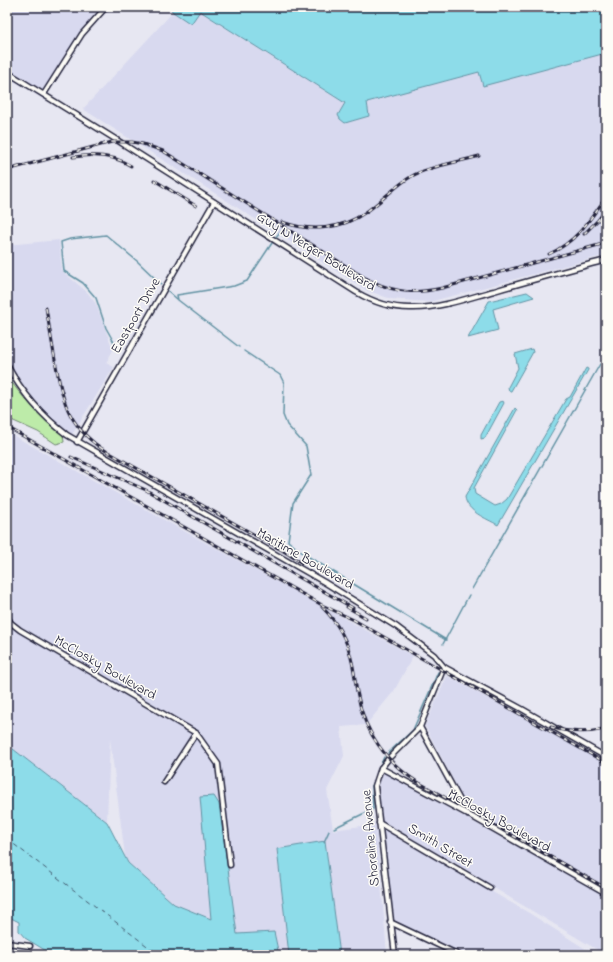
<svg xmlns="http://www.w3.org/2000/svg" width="613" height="962" viewBox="0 0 613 962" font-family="'Indie Flower',sans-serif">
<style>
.built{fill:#d8d9ef}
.green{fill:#bdeba9;stroke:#708672}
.water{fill:#8ddce9;stroke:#6292a3}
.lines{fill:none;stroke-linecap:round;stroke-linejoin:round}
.stream{stroke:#6292a3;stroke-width:1.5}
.ferry{stroke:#425a6f;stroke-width:1;stroke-dasharray:5 4;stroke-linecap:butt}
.minor-casing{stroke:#22223b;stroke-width:7}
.minor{stroke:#fdfcf7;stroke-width:4}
.rail-casing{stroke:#22223b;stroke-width:3}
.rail{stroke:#fdfcf7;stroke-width:1.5;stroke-dasharray:4.5;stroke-linecap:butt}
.labels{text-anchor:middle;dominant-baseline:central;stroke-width:3;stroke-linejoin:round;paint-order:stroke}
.street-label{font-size:14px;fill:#22223b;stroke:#fdfcf7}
</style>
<rect width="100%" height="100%" fill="#e7e7f2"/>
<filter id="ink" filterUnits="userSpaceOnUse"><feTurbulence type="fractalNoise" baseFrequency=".025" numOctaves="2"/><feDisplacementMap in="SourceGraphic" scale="8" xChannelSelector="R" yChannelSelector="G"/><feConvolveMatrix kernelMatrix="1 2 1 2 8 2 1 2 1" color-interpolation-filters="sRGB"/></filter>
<g filter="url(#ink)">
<g class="built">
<path d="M7,7H107L93,21L76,45L42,98L7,75Z"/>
<path d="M199,11L345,103L338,115L349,122L369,116L366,102L479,72L483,86L606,53V255L429,302L391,299L366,290L83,109L173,12L191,23Z"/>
<path d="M59,240L62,271L87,292L96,304L113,350L106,363L114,367L71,436L35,404L7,361V245Z"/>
<path d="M7,432L175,526L413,656L394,691L366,725L341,727L344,756L327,790L333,830L376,824L387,955H340L325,841L277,849L289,955H279L274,932L237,935L211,919L174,904L128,863L125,856L110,739L107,822L13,749L7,743Z"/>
<path d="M447,676L606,763V887L471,814L425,726Z"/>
<path d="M384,772L606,896V955L382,821L378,790L379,783Z"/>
<path d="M385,830L529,913L595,955H465L394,921L392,918L382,835Z"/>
</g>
<path class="green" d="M7,376L19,392L37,412L63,435L64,442L56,444L38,432L7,418Z"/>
<g class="water">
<path d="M169,7H606V53L483,86L479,72L367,102L369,116L345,123L340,119L338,115L345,103L200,11L191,24L173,12Z"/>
<path d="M527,292L534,297L493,309L498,330C488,333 478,335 468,338L489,301Z"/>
<path d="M532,349L533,352L511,391H509L508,387L518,368L515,354Z"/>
<path d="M586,368L588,369V370L498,525C486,518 467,512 465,497L515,408L517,410L474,488L475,494L495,506L501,504L507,499L566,399L570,397Z"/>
<path d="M503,401L504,403L485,438L481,439V435L499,402Z"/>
<path d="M7,743L13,749L107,822L128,863L174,904L211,919L200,797L214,796L219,804L237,934L274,932L279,955H53L25,938L19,931V922L7,916Z"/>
<path d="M325,841L340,955H289L277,849Z"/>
</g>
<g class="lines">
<g class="stream">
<path d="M276,237L280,232"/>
<path d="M168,291L177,299"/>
<path d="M115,344L106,328L96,298L83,283L64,271L61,242L70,239L106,235L137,261L161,284"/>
<path d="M239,347L178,300L177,295L234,286L247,281L272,243"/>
<path d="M244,351L280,375L284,383L283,415L287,425L306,446L311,475L293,503L288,541L304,554L446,640"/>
<path d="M604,359L606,357"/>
<path d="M472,589L600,364"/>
<path d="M443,644L469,595"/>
<path d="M388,753L413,730L438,672"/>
<path d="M380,766L384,757"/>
<path d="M334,828L373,809L372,786L378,772"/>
<path d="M324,842L329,831"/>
</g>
<path class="ferry" d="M7,839L159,955"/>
<g class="minor-casing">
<g id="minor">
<path d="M7,72L120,142L356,292C373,302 393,309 414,308C441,308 468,298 494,291C531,280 569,270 606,260"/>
<path d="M44,94L82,34L106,7"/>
<path d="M7,365C22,393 42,416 67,435L324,582L397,627L434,655L444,667L522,709L606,757"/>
<path d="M77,442L214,202"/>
<path d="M7,617L11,623L20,630L196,733"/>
<path d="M420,727L468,815"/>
<path d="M381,768L469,815L606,893"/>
<path d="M164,782L196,733L218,764L230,865"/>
<path d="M379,823L490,888"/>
<path d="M390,922L459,955"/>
<path d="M7,943L30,946"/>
<path d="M395,955L375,786L381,768L389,758L420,727L444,667"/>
</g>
</g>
<use href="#minor" class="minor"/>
<g class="rail-casing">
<g id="rail">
<path d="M73,157C92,154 114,155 131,166"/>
<path d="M7,170L112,142H132L143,144L163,151L362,276C390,292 411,295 442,288L606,243"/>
<path d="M154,180L196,206"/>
<path d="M282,222C310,232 341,230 366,212C382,201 395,186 412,176C429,166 460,162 479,156"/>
<path d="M584,234L598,220L606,210"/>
<path d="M549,254C576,242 590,220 606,197"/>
<path d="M46,308C49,326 52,343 55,360C62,399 67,424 101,448L285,552L302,563"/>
<path d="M7,427L322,605L354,620L606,763"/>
<path d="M71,457L146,490L353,608"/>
<path d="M322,607C337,622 348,642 352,662C355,673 355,685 358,696C364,731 386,762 416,781L606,888"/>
<path d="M347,607L366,618"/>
<path d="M551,727C569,733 587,733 606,729"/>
</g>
</g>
<use href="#rail" class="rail"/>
</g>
</g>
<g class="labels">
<g class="street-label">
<text transform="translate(316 252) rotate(32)">Guy N Verger Boulevard</text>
<text transform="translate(136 316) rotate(-60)">Eastport Drive</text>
<text transform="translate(305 559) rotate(30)">Maritime Boulevard</text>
<text transform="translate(105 668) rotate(30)">McClosky Boulevard</text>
<text transform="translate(499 821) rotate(29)">McClosky Boulevard</text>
<text transform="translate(371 838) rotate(-95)">Shoreline Avenue</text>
<text transform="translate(440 846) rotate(31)">Smith Street</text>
</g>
</g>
<rect width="613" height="962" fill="none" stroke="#fdfcf7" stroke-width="24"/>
<rect x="12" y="12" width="589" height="938" fill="none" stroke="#22223b" stroke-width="1.5" filter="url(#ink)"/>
</svg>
